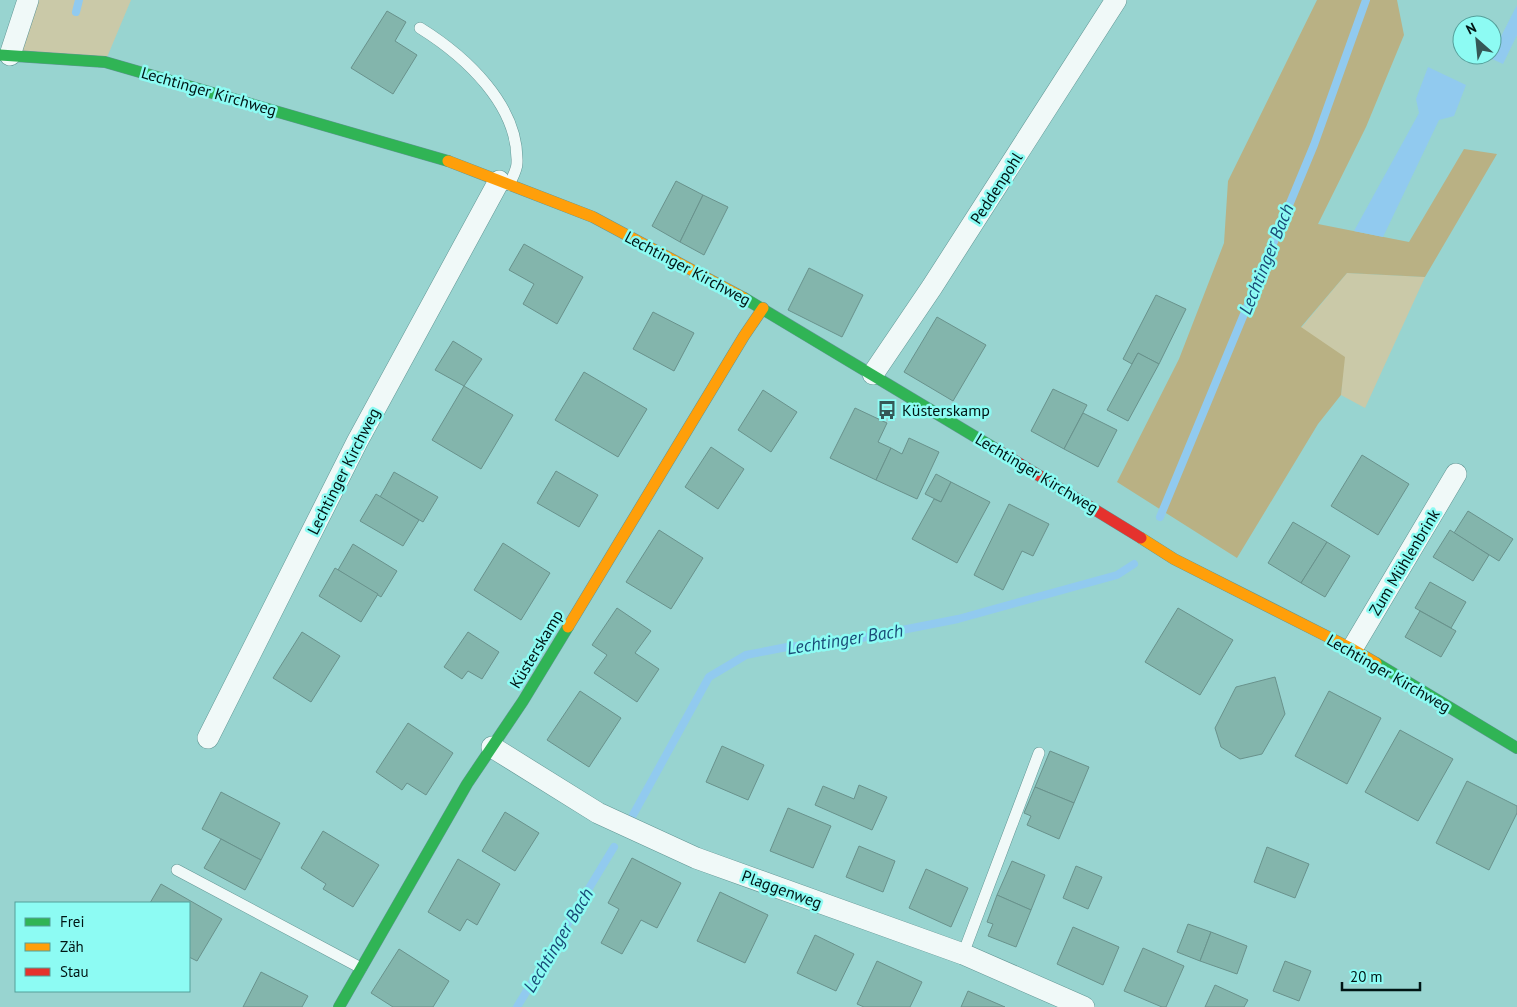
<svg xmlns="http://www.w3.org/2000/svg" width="1517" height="1007" viewBox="0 0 1517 1007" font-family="'PT Sans',sans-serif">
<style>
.green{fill:#cac9a8}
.forest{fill:#b9b184}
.water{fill:#91caef}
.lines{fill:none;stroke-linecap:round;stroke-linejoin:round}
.stream{stroke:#91caef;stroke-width:8}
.building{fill:#83b5ac;stroke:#69928c}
.lane-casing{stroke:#609694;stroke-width:12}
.street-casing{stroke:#609694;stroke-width:22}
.fast-casing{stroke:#609694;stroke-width:12}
.slow-casing{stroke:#609694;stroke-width:12}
.jam-casing{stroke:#609694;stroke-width:12}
.lane{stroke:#f0f9f8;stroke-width:11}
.street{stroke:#f0f9f8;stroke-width:21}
.fast{stroke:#30b455;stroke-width:11}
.slow{stroke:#ff9f0a;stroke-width:11}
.jam{stroke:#e5322d;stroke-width:11}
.labels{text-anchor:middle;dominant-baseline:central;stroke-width:5;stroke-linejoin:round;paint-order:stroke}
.street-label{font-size:16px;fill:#001514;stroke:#8dfbf3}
.poi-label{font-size:16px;fill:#001514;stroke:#8dfbf3;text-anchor:start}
.water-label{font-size:18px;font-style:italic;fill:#194a76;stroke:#8dfbf3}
</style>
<rect width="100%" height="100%" fill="#98d4d0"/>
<g class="green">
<path d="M28,0H131L105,62L10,55Z"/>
<path d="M1347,273L1425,277L1365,408L1341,395L1344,357L1301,328Z"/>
</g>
<path class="forest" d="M1317,0H1397L1404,35L1366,127L1318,224L1409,242L1464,149L1497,154L1425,277L1347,273L1301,327L1345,357L1341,395L1318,424L1237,558L1117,482L1179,359L1224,243L1228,181Z"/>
<g class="water">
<path d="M1517,5V35L1503,64L1490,58Z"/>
<path d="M1428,67L1466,85L1454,116L1439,120L1383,237L1354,231L1419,113L1416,99Z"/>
</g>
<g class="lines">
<g class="stream">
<path d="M76,12L79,0"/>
<path d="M1160,517L1314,145L1366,0"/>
<path d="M633,815L709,677L746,655L787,647L846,641L958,619L1117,575L1134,564"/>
<path d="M517,1007L614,847"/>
</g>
</g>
<g class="building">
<path d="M387,11L406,22L395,41L417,55L393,94L351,68Z"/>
<path d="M676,181L703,195L680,242L652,226Z"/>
<path d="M703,195L728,207L704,255L680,242Z"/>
<path d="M524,244L583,277L557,324L523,304L534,284L509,270Z"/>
<path d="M809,268L863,295L842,337L788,310Z"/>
<path d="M1156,295L1186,309L1159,364L1138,353L1132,364L1123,359Z"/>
<path d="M653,312L694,333L674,371L633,349Z"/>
<path d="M937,317L986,345L953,401L904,372Z"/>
<path d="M453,341L482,359L464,386L435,370Z"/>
<path d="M1138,353L1159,364L1128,421L1107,410Z"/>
<path d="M584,372L647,409L618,457L555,420Z"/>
<path d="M464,386L513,415L481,469L432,440Z"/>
<path d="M1053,389L1087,405L1064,449L1031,431Z"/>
<path d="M763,390L797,412L771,452L738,430Z"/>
<path d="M855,408L887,423L878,442L891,448L876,480L830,458Z"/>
<path d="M1083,413L1117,430L1098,467L1064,449Z"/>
<path d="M909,438L939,452L917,499L876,480L891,448L902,454Z"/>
<path d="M711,447L744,469L718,509L685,487Z"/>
<path d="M1362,455L1409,484L1378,535L1331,506Z"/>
<path d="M556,471L598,495L579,527L537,503Z"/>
<path d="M394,472L438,497L423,522L380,497Z"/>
<path d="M936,474L951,482L941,502L925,494Z"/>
<path d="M951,482L990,502L957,563L912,539L934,499L941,502Z"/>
<path d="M376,494L419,520L403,546L360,521Z"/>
<path d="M1009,504L1049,524L1033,556L1022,551L1003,590L974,575Z"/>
<path d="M1468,511L1513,539L1499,561L1454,533Z"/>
<path d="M1293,522L1327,542L1301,583L1268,563Z"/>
<path d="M659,530L703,558L671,609L626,582Z"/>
<path d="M1450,530L1489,555L1473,581L1433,557Z"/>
<path d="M1327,542L1350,556L1325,597L1301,583Z"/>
<path d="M503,543L550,573L521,620L474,590Z"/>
<path d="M353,544L397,571L381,597L338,570Z"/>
<path d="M335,568L378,594L361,622L319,596Z"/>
<path d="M1430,582L1466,602L1451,628L1415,608Z"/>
<path d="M617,608L651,631L635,653L659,669L637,702L594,673L607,655L592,645Z"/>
<path d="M1178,608L1233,640L1200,695L1145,662Z"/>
<path d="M1420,611L1456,631L1441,657L1405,637Z"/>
<path d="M302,632L340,656L311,702L273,678Z"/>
<path d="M468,632L499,652L482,679L468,671L462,679L444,667Z"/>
<path d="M1275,677L1285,714L1262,754L1240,759L1221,747L1215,728L1236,687Z"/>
<path d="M580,691L621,718L589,767L547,740Z"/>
<path d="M1329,691L1381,718L1347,784L1295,756Z"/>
<path d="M408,723L453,753L426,795L407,783L402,790L376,772Z"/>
<path d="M1400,730L1453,759L1418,821L1365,792Z"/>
<path d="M722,746L764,765L748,800L706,782Z"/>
<path d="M1050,751L1089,767L1074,803L1035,787Z"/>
<path d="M1467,781L1517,806V813L1489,870L1436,843Z"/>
<path d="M859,785L887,797L872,830L815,805L823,786L854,799Z"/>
<path d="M1035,787L1074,803L1059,839L1027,825L1031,816L1024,813Z"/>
<path d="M221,792L280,823L261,860L202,829Z"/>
<path d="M788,808L831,826L813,868L770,851Z"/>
<path d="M505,812L539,833L515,871L482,851Z"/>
<path d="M323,831L379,865L353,907L323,889L326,884L301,868Z"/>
<path d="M221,839L261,860L245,890L204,868Z"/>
<path d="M859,846L895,861L883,892L846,877Z"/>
<path d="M1267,847L1309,864L1295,898L1254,882Z"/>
<path d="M632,858L681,883L657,928L641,920L622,954L601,943L619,909L608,903Z"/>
<path d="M458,859L500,884L477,925L467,919L460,931L428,912Z"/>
<path d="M1012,861L1045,875L1031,910L997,895Z"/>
<path d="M1076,866L1102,877L1088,909L1063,898Z"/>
<path d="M926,869L968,888L951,927L909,908Z"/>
<path d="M161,884L222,919L197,961L189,957V903H150Z"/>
<path d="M720,892L768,915L745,963L697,941Z"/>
<path d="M997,895L1031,910L1016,947L988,936L993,924L987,922Z"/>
<path d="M1188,924L1211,932L1200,961L1177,952Z"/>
<path d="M1073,927L1119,947L1103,985L1057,964Z"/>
<path d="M1211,932L1247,946L1237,974L1200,961Z"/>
<path d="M815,935L854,954L836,991L797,973Z"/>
<path d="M1143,948L1184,966L1166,1007H1162L1124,991Z"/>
<path d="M399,949L449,981L433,1007H393L371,993Z"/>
<path d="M877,961L922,982L910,1007H864L857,1004Z"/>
<path d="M1285,961L1311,971L1299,1001L1273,991Z"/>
<path d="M261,972L308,996L302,1007H243Z"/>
<path d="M1215,985L1248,1000L1244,1007H1205Z"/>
<path d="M968,991L1005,1007H961Z"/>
</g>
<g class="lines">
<g class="lane-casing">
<g id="lane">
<path d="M420,28C465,56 519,105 517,163C517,170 512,178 509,185"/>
<path d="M177,870L361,968"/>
<path d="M963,954L1039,753"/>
</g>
</g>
<g class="street-casing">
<g id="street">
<path d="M10,55L28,0"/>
<path d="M873,374L932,287L1116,0"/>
<path d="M1352,649L1456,474"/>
<path d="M208,738L357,442L499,181"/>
<path d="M492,747L598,813L696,858L963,954L1084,1007"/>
</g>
</g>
<g class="fast-casing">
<g id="fast">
<path d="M0,55L105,62L448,161"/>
<path d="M744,298L994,448"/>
<path d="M1376,663L1517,748"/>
<path d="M339,1007L467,784L523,701L568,627"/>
</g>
</g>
<g class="slow-casing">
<g id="slow">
<path d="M448,161L593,217L744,298"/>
<path d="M1141,538L1174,559L1352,649L1376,663"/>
<path d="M568,627L744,336L763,308"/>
</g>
</g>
<g class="jam-casing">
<path id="jam" d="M994,448L1141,538"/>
</g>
<use href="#lane" class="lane"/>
<use href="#street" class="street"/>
<use href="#fast" class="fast"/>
<use href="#slow" class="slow"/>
<use href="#jam" class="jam"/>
</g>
<defs>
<g id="bus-bare" transform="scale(1.5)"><path d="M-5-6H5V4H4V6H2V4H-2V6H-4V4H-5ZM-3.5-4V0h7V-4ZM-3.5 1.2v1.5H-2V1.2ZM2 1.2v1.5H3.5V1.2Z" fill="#355856" stroke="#8dfbf3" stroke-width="2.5" paint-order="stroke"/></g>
</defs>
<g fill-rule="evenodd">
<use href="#bus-bare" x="887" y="410"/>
</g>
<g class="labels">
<g class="street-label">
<text transform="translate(209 91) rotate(16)">Lechtinger Kirchweg</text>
<text transform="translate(996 188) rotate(-57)">Peddenpohl</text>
<text transform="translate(688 268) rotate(28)">Lechtinger Kirchweg</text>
<text transform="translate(343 471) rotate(-63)">Lechtinger Kirchweg</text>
<text transform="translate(1037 473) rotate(31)">Lechtinger Kirchweg</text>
<text transform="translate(1404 562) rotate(-59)">Zum Mühlenbrink</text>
<text transform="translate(536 649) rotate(-59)">Küsterskamp</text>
<text transform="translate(1389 673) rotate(30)">Lechtinger Kirchweg</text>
<text transform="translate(782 889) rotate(20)">Plaggenweg</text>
</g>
<g class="poi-label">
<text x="902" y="410">Küsterskamp</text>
</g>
<g class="water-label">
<text transform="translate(1266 259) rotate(-68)">Lechtinger Bach</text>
<text transform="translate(845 639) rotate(-9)">Lechtinger Bach</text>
<text transform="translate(558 940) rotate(-59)">Lechtinger Bach</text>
</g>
</g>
<rect x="15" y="902" width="175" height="90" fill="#8dfbf3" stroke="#559f9a"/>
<rect x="25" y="918" width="25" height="8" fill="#30b455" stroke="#559f9a"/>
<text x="60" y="927" font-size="15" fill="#001514">Frei</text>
<rect x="25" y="943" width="25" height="8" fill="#ff9f0a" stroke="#559f9a"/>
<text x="60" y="952" font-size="15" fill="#001514">Zäh</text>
<rect x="25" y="968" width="25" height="8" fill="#e5322d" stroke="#559f9a"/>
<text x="60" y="977" font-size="15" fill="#001514">Stau</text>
<g transform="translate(1477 40) rotate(333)"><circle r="24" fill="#8dfbf3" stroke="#559f9a"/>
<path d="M0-4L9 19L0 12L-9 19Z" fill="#355856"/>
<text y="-8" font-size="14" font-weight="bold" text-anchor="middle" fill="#001514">N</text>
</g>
<path d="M1342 982v8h78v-8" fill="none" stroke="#001514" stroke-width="2.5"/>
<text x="1350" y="982" font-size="15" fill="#001514" stroke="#8dfbf3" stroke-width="4" paint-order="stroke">20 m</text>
</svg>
